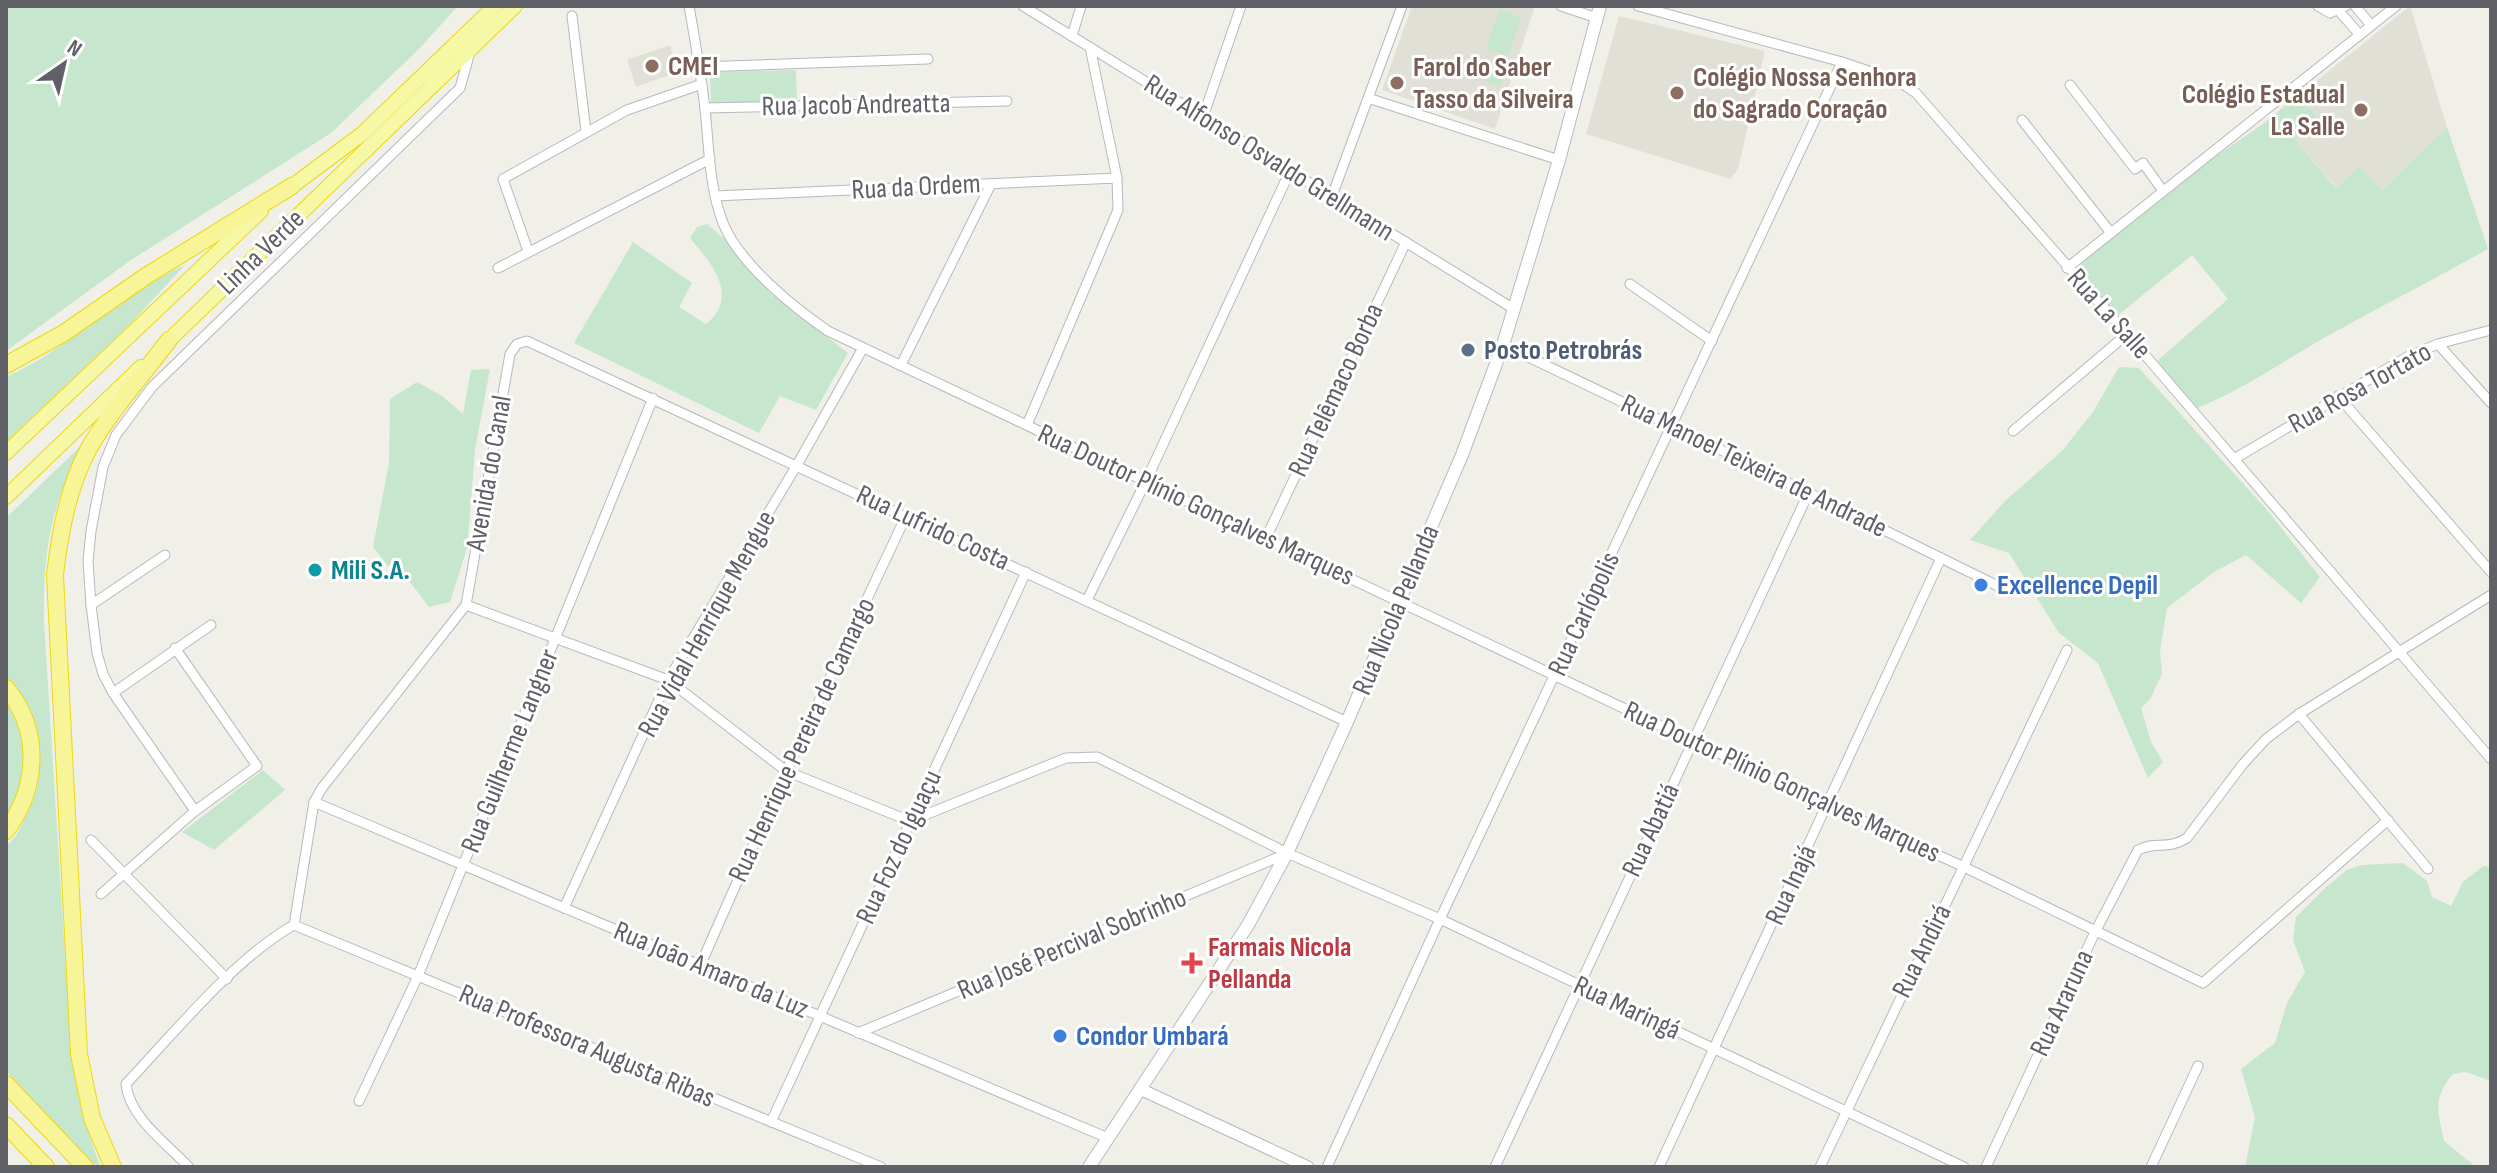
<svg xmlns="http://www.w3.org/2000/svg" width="2497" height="1173" viewBox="0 0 2497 1173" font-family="'Sofia Sans Condensed',sans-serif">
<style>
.education{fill:#e0e0d6}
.green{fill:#c6e6ce}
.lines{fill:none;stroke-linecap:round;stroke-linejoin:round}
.minor-casing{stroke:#b8b8bd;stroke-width:11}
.tertiary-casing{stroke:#b8b8bd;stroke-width:13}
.secondary-casing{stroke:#b9bac0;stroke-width:14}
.trunk-casing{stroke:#ebd90e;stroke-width:16}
.motorway-casing{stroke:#ebd90e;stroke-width:18}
.minor{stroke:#fff;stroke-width:9}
.tertiary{stroke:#fff;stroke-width:11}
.secondary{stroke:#fff;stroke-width:12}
.trunk{stroke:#f6f8a6;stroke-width:14}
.motorway{stroke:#f7f598;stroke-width:16}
.education-dot{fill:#8d6e63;stroke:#fff;stroke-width:3}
.service-dot{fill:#5c6f8a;stroke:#fff;stroke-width:3}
.culture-dot{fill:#0f9aa8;stroke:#fff;stroke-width:3}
.shop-dot{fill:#3f7fe0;stroke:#fff;stroke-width:3}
.health-dot{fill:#e0444e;stroke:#fff;stroke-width:3}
.labels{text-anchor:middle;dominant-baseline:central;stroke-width:6;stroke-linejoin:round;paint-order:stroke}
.education-label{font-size:28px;font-weight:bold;fill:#785e54;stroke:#fff;text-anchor:start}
.street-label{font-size:28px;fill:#5f6167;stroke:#fff}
.service-label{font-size:28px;font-weight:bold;fill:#4e5e75;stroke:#fff;text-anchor:start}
.culture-label{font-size:28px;font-weight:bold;fill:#0d838f;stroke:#fff;text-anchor:start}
.shop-label{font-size:28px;font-weight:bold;fill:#366cbe;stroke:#fff;text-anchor:start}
.health-label{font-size:28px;font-weight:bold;fill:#be3a42;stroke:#fff;text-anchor:start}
</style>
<rect width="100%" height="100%" fill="#f0f0e8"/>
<g class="education">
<path d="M1412,6H1525L1534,9L1495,129L1382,90Z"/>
<path d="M2410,6L2447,127L2382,190L2337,188L2294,139L2263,124Z"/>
<path d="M1619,16L1765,51L1738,169L1730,179L1586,134Z"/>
<path d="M670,45L678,72L636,87L627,60Z"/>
</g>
<g class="green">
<path d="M6,6H458L418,50L331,133L131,260L6,351Z"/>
<path d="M1499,10L1521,17L1508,56L1486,49Z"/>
<path d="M1483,66L1505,74L1501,86L1479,79Z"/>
<path d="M796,70L797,103L711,105L710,72Z"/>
<path d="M2298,95L2318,119L2294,139L2336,188L2360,167L2382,190L2447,127L2488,249C2440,276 2391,301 2342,328C2293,354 2249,387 2197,408L2157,361L2228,299L2192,255L2117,316L2076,267L2203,165L2263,124Z"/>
<path d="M707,224L733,246L769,292L848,353L816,410L780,396L759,433L574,343L633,242L692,283L679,307L706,324C741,296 710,262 690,238L697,227Z"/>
<path d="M185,265L130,324L6,442V377C71,348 120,294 185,265Z"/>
<path d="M2119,367L2139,368L2267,510L2320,577L2301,603L2246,555L2214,572L2167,608L2160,651L2162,674L2150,699L2141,708L2151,742L2163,762L2148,778L2098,663L2059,633L2009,553L1970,540L2006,500L2062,451L2093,412Z"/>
<path d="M490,369L475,450L467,548L450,602L429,607L395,562L388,566L373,547L389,463L390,399L417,382L442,396L463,414L471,370Z"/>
<path d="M86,441C50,504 43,550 44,622L71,1051L79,1101L100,1167L91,1162L6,1071V847L16,836L29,810L37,789L40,763L36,736L6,681V518Z"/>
<path d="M6,702C18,722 29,750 25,774C22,790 12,807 6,822Z"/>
<path d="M263,770L285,790L214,850L182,832Z"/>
<path d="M2403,863L2427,881L2432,897L2451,906L2463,882L2483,866L2491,867V1081L2466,1072L2453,1074C2432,1099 2438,1111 2444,1141L2476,1167H2245L2255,1117L2241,1069L2275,1043L2287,1003L2305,972L2293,940L2296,917L2326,887L2347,870L2362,865Z"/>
</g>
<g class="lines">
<g class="minor-casing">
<g id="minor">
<path d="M689,6C695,40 701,74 705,109C709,146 709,187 723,223C739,263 793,307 828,331L1828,805L1962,866L2203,983L2388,820"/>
<path d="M1023,6L1514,309"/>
<path d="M1561,6L1597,18"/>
<path d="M1638,6L1842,62L1898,81L1916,93L2127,334L2491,759"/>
<path d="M2318,6L2330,13L2346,6"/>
<path d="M2355,6L2371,25"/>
<path d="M2339,11L2359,34"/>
<path d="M572,16L586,131"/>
<path d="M1072,36L1081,6"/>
<path d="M699,67L928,59"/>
<path d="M2070,85L2135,169L2143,163L2163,191"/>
<path d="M1368,98L1559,160"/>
<path d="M705,108L1007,101"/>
<path d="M1203,117L1241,6"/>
<path d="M2022,120L2111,233"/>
<path d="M716,196L1117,178"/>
<path d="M1332,196L1402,6"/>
<path d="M528,251L503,179L627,110L702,84"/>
<path d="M498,268L710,159"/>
<path d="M2067,268L2396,6"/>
<path d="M1630,284L1712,341"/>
<path d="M2438,344L2491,403"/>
<path d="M1503,345C1671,424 1837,507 2004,589"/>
<path d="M901,365L991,184"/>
<path d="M2338,396L2491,572"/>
<path d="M1027,425L1118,210L1117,178L1090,47"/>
<path d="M2013,431L2127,334"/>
<path d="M2234,459L2407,357L2438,344L2491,330"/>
<path d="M1266,538L1406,242"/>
<path d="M1087,600L1146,481L1290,171"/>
<path d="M91,605L165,555"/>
<path d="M466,605L668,680L786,771L910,821L1066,758L1097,757L1287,853L1440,919L1964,1167"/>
<path d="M113,693L211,625"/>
<path d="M2299,714L2428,869"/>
<path d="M314,802L1108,1138"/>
<path d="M195,811L113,693L103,674L97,653L91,605L88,561L91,531L103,467L116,435L152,387L460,88L470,52"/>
<path d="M91,840L227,979"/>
<path d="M101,894L195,811L257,766L175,648"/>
<path d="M564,908L668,680L797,465L863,348"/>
<path d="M294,925L314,802L322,788L466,605L510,354L517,344L527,341L1347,722"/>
<path d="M294,925L881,1167"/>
<path d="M700,966L786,771L906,516"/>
<path d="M858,1033L1286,854"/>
<path d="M359,1101L418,976L653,398"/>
<path d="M771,1122L1026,572"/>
<path d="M189,1167C167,1144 129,1117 126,1084C173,1034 236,957 294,925"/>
<path d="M1327,1167L1440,919L1842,62"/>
<path d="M1495,1167L1808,494"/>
<path d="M1659,1167L1941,558"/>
<path d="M1820,1167L2067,650"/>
<path d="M1986,1167L2095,932L2138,850C2157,840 2166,851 2187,838L2243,764L2266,739L2299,714L2491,595"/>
<path d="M2151,1167L2198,1066"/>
</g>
</g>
<g class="tertiary-casing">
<path id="tertiary" d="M1140,1089L1308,1167"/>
</g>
<g class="secondary-casing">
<path id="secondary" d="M1089,1167L1248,925L1287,853L1347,722L1462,455L1503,345L1559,160L1600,6"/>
</g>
<g class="trunk-casing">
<g id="trunk">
<path d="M283,193L362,134L495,6"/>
<path d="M162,347L515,6"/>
<path d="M6,453L261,211"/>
<path d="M6,497L141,367"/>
</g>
</g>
<g class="motorway-casing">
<g id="motorway">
<path d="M6,365L64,333L146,276L292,186"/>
<path d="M6,688C42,731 38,788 6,831"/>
<path d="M6,1084L85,1167"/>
<path d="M6,1125L46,1167"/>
<path d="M113,1167L92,1118L79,1054L55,575C60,532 68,488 88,450C110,411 142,376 169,340"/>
</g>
</g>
<use href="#minor" class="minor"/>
<use href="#tertiary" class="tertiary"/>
<use href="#secondary" class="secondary"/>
<use href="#trunk" class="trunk"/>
<use href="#motorway" class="motorway"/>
</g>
<g class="education-dot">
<circle cx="652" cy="66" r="8"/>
<circle cx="1397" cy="83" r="8"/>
<circle cx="1677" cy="93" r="8"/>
<circle cx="2361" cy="110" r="8"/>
</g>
<circle class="service-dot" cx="1468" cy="350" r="8"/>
<circle class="culture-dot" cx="315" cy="570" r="8"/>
<g class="shop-dot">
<circle cx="1981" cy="585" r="8"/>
<circle cx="1060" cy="1036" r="8"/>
</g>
<path class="health-dot" d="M1188 951h8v8h8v8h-8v8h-8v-8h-8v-8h8z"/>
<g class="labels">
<g class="education-label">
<text x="668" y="66">CMEI</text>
<text x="1413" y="67">Farol do Saber<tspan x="1413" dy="32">Tasso da Silveira</tspan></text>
<text x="1693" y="77">Colégio Nossa Senhora<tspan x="1693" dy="32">do Sagrado Coração</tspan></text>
<text x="2345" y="94" text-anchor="end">Colégio Estadual<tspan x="2345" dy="32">La Salle</tspan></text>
</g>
<g class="street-label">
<text transform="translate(856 105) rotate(-1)">Rua Jacob Andreatta</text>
<text transform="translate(1269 158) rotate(32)">Rua Alfonso Osvaldo Grellmann</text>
<text transform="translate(916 187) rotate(-3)">Rua da Ordem</text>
<text transform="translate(261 252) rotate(-44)">Linha Verde</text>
<text transform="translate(2109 314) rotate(48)">Rua La Salle</text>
<text transform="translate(2360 388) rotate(-29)">Rua Rosa Tortato</text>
<text transform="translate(1336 390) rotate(-65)">Rua Telêmaco Borba</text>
<text transform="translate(1754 466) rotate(26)">Rua Manoel Teixeira de Andrade</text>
<text transform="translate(489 473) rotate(-80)">Avenida do Canal</text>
<text transform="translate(1196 505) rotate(25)">Rua Doutor Plínio Gonçalves Marques</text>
<text transform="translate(933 528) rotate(25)">Rua Lufrido Costa</text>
<text transform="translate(1396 610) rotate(-67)">Rua Nicola Pellanda</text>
<text transform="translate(1584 614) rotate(-65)">Rua Carlópolis</text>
<text transform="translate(707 624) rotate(-61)">Rua Vidal Henrique Mengue</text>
<text transform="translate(802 740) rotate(-65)">Rua Henrique Pereira de Camargo</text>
<text transform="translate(510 751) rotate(-68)">Rua Guilherme Langner</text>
<text transform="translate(1782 782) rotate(25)">Rua Doutor Plínio Gonçalves Marques</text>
<text transform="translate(1651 830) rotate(-65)">Rua Abatiá</text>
<text transform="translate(899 847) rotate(-65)">Rua Foz do Iguaçu</text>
<text transform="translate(1791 885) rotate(-65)">Rua Inajá</text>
<text transform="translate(1072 944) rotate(-23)">Rua José Percival Sobrinho</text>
<text transform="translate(1922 951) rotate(-64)">Rua Andirá</text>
<text transform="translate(711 970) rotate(23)">Rua João Amaro da Luz</text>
<text transform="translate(2062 1003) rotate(-65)">Rua Araruna</text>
<text transform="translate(1627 1008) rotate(25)">Rua Maringá</text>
<text transform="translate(587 1046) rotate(23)">Rua Professora Augusta Ribas</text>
</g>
<g class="service-label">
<text x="1484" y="350">Posto Petrobrás</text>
</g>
<g class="culture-label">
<text x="331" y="570">Mili S.A.</text>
</g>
<g class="shop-label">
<text x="1997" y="585">Excellence Depil</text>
<text x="1076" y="1036">Condor Umbará</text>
</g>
<g class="health-label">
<text x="1208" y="947">Farmais Nicola<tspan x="1208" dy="32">Pellanda</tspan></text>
</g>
</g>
<rect width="2497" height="1173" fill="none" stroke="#5f6167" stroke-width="16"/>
<g transform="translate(64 64) rotate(34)" stroke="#ffffff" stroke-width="6" paint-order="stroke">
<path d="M0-6L14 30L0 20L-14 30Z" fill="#5f6167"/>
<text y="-12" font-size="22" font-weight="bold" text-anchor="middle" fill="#5f6167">N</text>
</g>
</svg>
